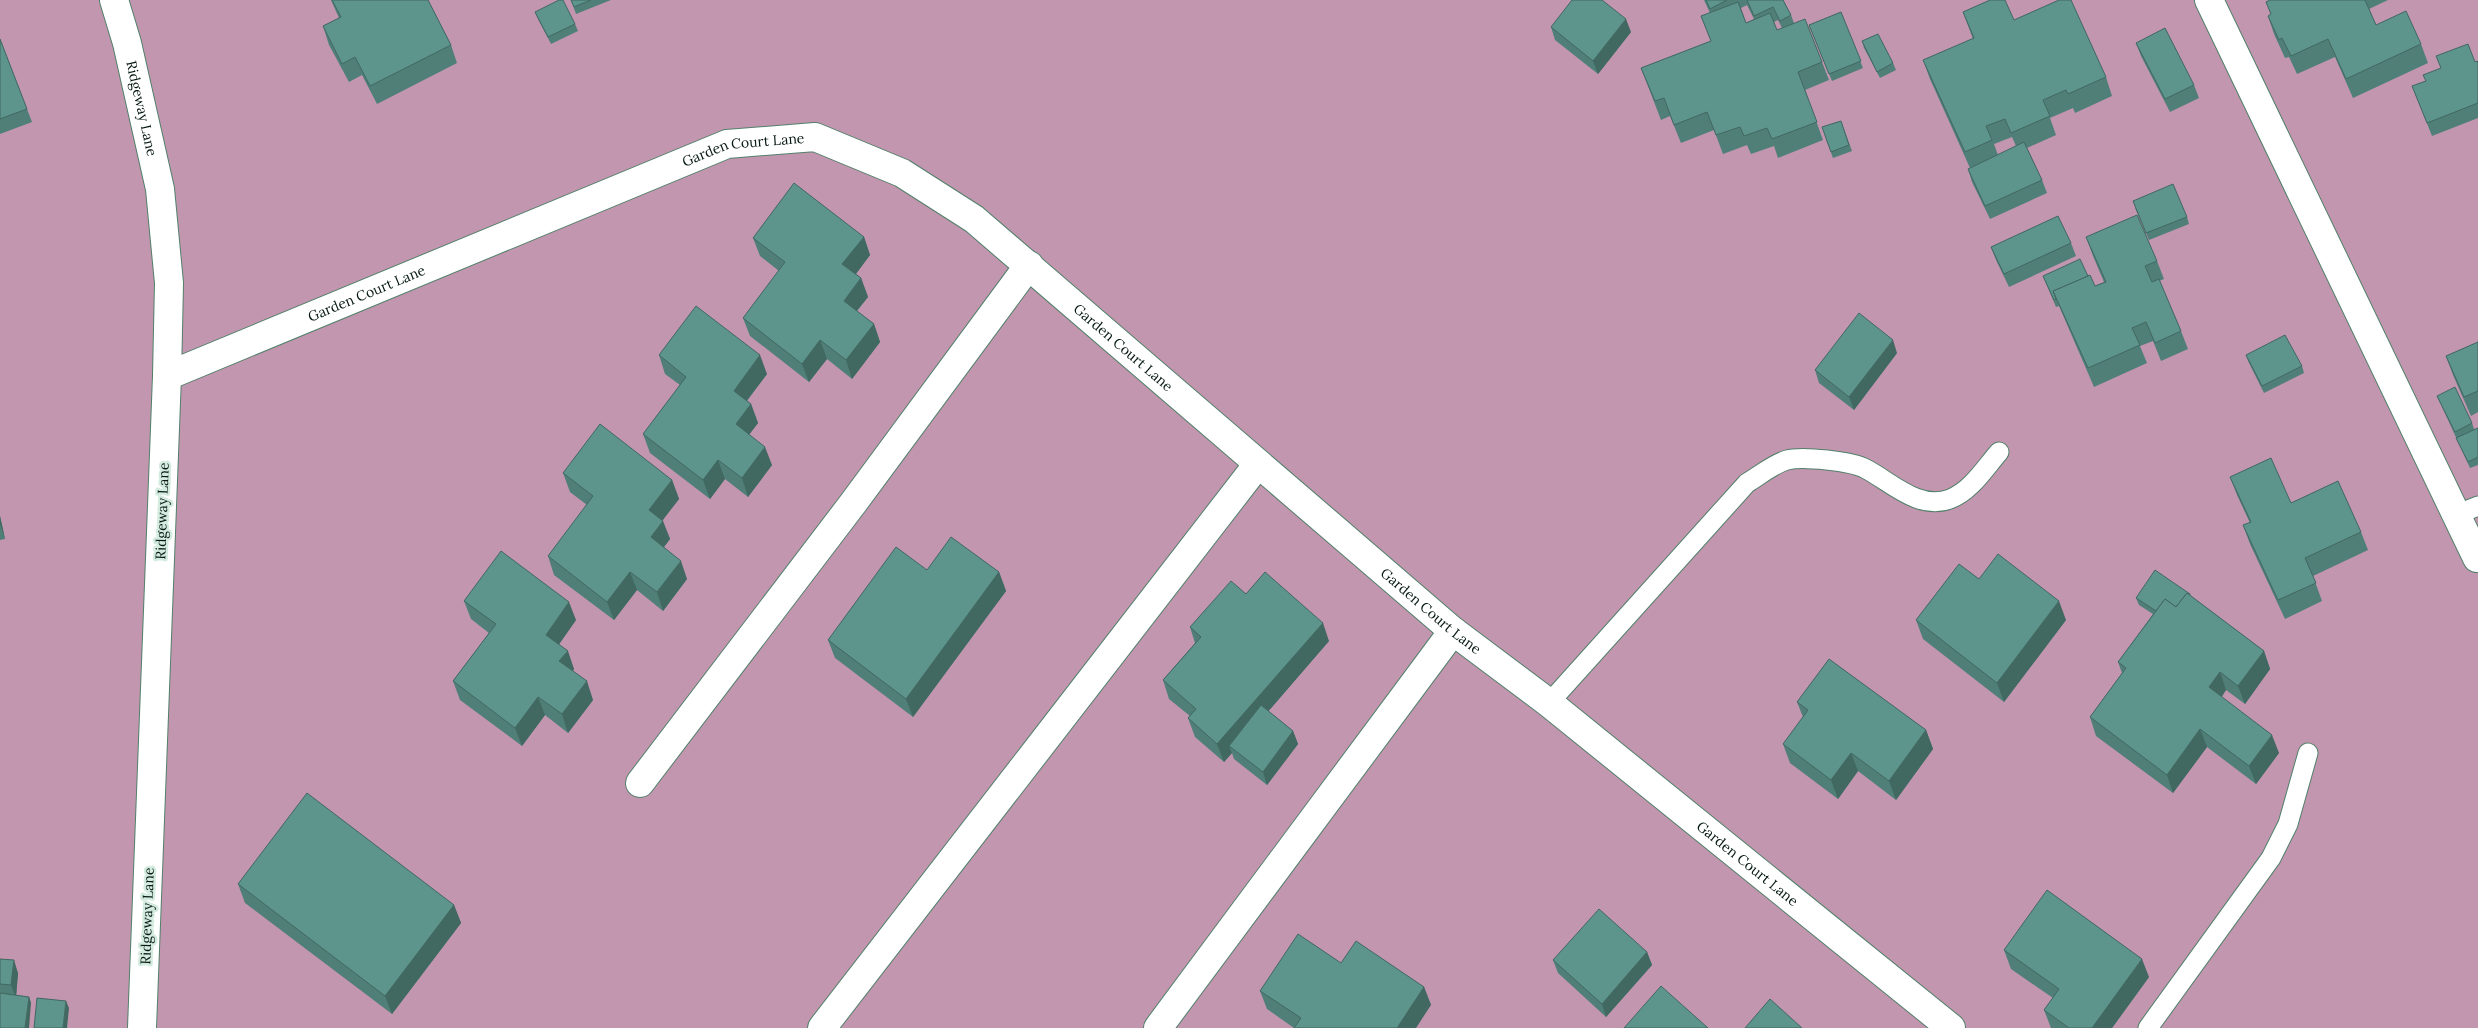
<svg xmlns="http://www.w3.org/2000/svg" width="2478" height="1028" viewBox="0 0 2478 1028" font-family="Lora,serif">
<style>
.green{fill:#c296af}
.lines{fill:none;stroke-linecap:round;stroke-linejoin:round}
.lane-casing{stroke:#52806a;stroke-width:21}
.street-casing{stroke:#52806a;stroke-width:30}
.lane{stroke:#fff;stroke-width:19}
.street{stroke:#fff;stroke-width:28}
.wall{fill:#507f78;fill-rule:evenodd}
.shaded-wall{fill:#416861}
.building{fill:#5d948b;stroke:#416861}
.labels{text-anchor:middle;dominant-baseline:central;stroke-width:5;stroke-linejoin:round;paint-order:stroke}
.street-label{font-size:14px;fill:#061911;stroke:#d4ebdf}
</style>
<rect width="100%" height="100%" fill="#a1d1b9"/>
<rect class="green" x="0" y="0" width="2478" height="1028"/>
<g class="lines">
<g class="lane-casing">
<g id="lane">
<path d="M2458,514L2478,506"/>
<path d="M1549,703L1747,483C1759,476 1773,464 1787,460C1802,456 1852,461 1866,469C1891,482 1919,511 1950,499C1971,491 1985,468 1999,452"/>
<path d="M2148,1028L2271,858L2288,824L2308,753"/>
</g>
</g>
<g class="street-casing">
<g id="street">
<path id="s1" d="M114,0L127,43L160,189L169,283L167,376L142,1028"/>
<path d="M2209,0L2477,558"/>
<path id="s2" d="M167,376L727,144L815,137L902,173L974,219L1453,631L1549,703L1951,1028"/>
<path d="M640,783L854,502L1029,265"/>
<path d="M822,1028L1258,464"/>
<path d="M1158,1028L1453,631"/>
</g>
</g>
<use href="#lane" class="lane"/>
<use href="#street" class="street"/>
</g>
<g class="wall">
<path d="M331,0H428L451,45L457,63L377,104L362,75L349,82L329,45L323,26L339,18Z"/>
<path d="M571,0H611L576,14Z"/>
<path d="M1704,0H1783L1791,15L1794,23L1822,62L1829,80L1805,90L1823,140L1778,158L1774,146L1751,154L1747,145L1723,154L1714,130L1681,143L1670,116L1661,120L1641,68L1711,41L1701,16L1710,13ZM1747,5L1754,19L1746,23L1741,8ZM1778,20L1782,28L1777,30L1774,22Z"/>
<path d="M2270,0H2388L2369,9L2376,25L2421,44L2428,63L2353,98L2335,57L2297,74L2289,57L2285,58L2274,34L2268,16L2271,15L2266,2Z"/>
<path d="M535,12L575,24L578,31L551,44L538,19Z"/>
<path d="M1841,12L1863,68L1832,81L1809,25Z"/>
<path d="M1963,12L2014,20L2106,77L2112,96L2075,113L2073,108L2050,118L2056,135L2027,148L2042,180L2047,193L1990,219L1972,182L1968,169L1970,168L1930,79L1923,60L1973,39ZM2012,137L2016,146L1998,155L1994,144Z"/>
<path d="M1551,27L1631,32L1598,74L1555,40Z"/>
<path d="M0,39L32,122L0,134Z"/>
<path d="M1862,41L1893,63L1896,70L1880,78L1864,48Z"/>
<path d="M2136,43L2194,85L2199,98L2170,112L2141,56Z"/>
<path d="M2478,61V118L2432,136L2412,86L2426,81L2441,68L2475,62Z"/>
<path d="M1841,121L1852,151L1833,158L1822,127Z"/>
<path d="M2135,208L2187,217L2189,224L2149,240Z"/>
<path d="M864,237L870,255L856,274L861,278L868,297L857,311L874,324L880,342L852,379L827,359L809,382L750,336L743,318L779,271L760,256L753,238Z"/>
<path d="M2086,237L2157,261L2164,279L2159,281L2181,331L2188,349L2161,361L2153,341L2140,346L2147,363L2094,387L2059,306L2056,307L2043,276H2088L2095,286L2104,282L2093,256Z"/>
<path d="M2071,243L2076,256L2009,287L1996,260L1991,247Z"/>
<path d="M2478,342V412L2471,416L2453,375L2446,356Z"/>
<path d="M1897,353L1854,410L1819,383L1815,370Z"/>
<path d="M659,355L767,374L747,401L751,404L758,423L749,434L772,465L748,497L725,479L710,499L650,453L643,434L680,385L665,374Z"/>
<path d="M2246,355L2302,366L2304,373L2264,393L2248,361Z"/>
<path d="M2437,396L2472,423L2474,429L2478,428V465L2470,468Z"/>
<path d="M563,473L672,480L679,499L662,520L670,539L664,547L687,579L663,611L637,590L614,620L554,575L548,556L587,505L570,492Z"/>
<path d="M2230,477L2361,532L2368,550L2313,576L2322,601L2285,619L2250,544L2243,525L2250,523L2237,495Z"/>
<path d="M0,516L5,539L0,540Z"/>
<path d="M927,570L999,572L1006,591L913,717L835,658L828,640Z"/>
<path d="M1979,579L2066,620L2004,702L1923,639L1916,620Z"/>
<path d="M1246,594L1329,641L1268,711L1293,731L1298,744L1267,785L1234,759L1232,753L1224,762L1195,737L1188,718L1190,716L1169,699L1163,680L1195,643L1190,627Z"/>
<path d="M2191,596L2264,651L2270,669L2245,704L2226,690L2222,697L2279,753L2256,784L2207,747L2173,793L2096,736L2090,717L2122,673L2118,662L2153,614L2139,605L2136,598Z"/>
<path d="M464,601L576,620L559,644L574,669L573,671L593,700L568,733L545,715L522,746L460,700L453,681L489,633L471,619Z"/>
<path d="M1797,702L1926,730L1933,749L1896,800L1858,771L1838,799L1790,763L1783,744L1803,717Z"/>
<path d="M238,884L454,905L461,923L392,1014L245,903Z"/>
<path d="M2004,950L2149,977L2112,1028H2051L2044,1010L2053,998L2011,969Z"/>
<path d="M1647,952L1652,965L1606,1017L1558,973L1553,960Z"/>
<path d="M0,959L18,973L16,995L29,997L31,1003L0,1028Z"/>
<path d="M1341,963L1424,987L1431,1005L1294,1028L1267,1009L1260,991Z"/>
</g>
<g class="shaded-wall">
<path d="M1626,19L1631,32L1598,74L1593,61Z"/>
<path d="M864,237L870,255L849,283L842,264Z"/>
<path d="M861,278L868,297L850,319L844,301Z"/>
<path d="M874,324L880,342L852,379L846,360Z"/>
<path d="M820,340L827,359L809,382L802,364Z"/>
<path d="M1893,340L1897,353L1854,410L1849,397Z"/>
<path d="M760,355L767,374L740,409L734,391Z"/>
<path d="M751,404L758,423L743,443L736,424Z"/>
<path d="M765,447L772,465L748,497L742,478Z"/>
<path d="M718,460L725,479L710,499L703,480Z"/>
<path d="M672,480L679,499L656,529L649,510Z"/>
<path d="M0,516L5,539L0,524Z"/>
<path d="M663,521L670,539L657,556L651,537Z"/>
<path d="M681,561L687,579L663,611L657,592Z"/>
<path d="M630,572L637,590L614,620L607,602Z"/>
<path d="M999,572L1006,591L913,717L906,699Z"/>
<path d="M2059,601L2066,620L2004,702L1997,683Z"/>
<path d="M569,602L576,620L553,653L546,635Z"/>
<path d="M1323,623L1329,641L1235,750L1229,746L1232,753L1224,762L1217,744Z"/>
<path d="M568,651L574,669L566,680L559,661Z"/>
<path d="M2264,651L2270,669L2245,704L2238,686Z"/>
<path d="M2220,672L2226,690L2215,705L2209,687Z"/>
<path d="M587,681L593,700L568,733L562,714Z"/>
<path d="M538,697L545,715L522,746L515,728Z"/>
<path d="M2200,729L2207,747L2173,793L2167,775Z"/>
<path d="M1926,730L1933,749L1896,800L1889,781Z"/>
<path d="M1293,731L1298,744L1267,785L1263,772Z"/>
<path d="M2272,735L2279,753L2256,784L2249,766Z"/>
<path d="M1851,753L1858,771L1838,799L1831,780Z"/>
<path d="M454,905L461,923L392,1014L385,996Z"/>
<path d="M1647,952L1652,965L1606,1017L1602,1004Z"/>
<path d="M2142,959L2149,977L2112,1028H2092Z"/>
<path d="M14,960L18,973L16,998L11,985Z"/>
<path d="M1424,987L1431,1005L1416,1028H1397Z"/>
<path d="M29,997L31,1003L29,1028H25Z"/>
<path d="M66,1001L69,1008L67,1028H63Z"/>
</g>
<g class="building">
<path d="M332,0H428L451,45L370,86L355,57L342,64L323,26L341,17Z"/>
<path d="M559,0H563L575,24L548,37L535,12Z"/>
<path d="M571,0H591L574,7Z"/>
<path d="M1572,0H1602L1626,19L1593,61L1551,27Z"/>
<path d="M1706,0H1727L1710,9Z"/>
<path d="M1747,0H1783L1791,15L1780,21L1773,7L1754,16Z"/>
<path d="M1990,0H2005L2014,20L2059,0H2071L2106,77L2068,94L2066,90L2043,100L2050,116L2011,133L2005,119L1986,126L1992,140L1965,152L1923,60L1974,38L1963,12Z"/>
<path d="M2270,0H2365L2376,25L2406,11L2421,44L2346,79L2328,39L2291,56L2282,38L2279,40L2268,16L2271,14L2266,2Z"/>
<path d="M1738,2L1746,23L1770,13L1777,30L1805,19L1822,62L1798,72L1817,122L1772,139L1767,128L1744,136L1740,127L1716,135L1707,112L1674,125L1664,98L1655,101L1641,68L1711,41L1701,16Z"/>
<path d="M1841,12L1861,61L1829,74L1809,25Z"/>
<path d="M2165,28L2194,85L2165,99L2136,43Z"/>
<path d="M1878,34L1893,63L1877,72L1862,41Z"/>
<path d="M0,39L27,109L0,119Z"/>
<path d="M2468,44L2475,62L2478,61V103L2427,123L2412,86L2426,81L2423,75L2441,68L2436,56Z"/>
<path d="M1841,121L1849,145L1831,152L1822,127Z"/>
<path d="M2024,142L2042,180L1985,206L1968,169Z"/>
<path d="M794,183L864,237L842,264L861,278L844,301L874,324L846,360L820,340L802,364L743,318L785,262L753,238Z"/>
<path d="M2173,184L2187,217L2146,233L2133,201Z"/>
<path d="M2137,215L2157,261L2145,266L2152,282L2159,279L2181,331L2155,343L2146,322L2132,328L2140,345L2088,368L2053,291L2090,275L2095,286L2106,282L2086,237Z"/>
<path d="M2058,216L2071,243L2004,274L1991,247Z"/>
<path d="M2080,259L2088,276L2053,291L2056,299L2054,300L2043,276Z"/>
<path d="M696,306L760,355L734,391L751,404L736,424L765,447L742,478L718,460L703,480L643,434L686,377L659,355Z"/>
<path d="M1859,313L1893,340L1849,397L1815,370Z"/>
<path d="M2285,335L2302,366L2262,386L2246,355Z"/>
<path d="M2478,342V391L2464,397L2446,356Z"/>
<path d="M2455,387L2472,423L2455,432L2437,396Z"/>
<path d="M600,424L672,480L649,510L663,521L651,537L681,561L657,592L630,572L607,602L548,556L593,496L563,473Z"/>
<path d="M2478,428V457L2468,462L2456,438Z"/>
<path d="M2271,458L2291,503L2338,481L2361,532L2305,558L2316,583L2278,600L2243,525L2251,522L2230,477Z"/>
<path d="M951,537L999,572L906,699L828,640L896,547L927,570Z"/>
<path d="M501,551L569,602L546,635L568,651L559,661L587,681L562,714L538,697L515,728L453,681L496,624L464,601Z"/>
<path d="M1998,554L2059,601L1997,683L1916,620L1959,564L1979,579Z"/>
<path d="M2155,570L2190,594V595L2187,593L2176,607L2165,599L2156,611L2136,598Z"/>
<path d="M1265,572L1323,623L1217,744L1188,718L1196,709L1163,680L1201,637L1190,627L1231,581L1246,594Z"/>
<path d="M2187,593L2264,651L2238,686L2220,672L2209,687L2272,735L2249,766L2200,729L2167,775L2090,717L2126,668L2118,662L2165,599L2176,607Z"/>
<path d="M1829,659L1926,730L1889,781L1851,753L1831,780L1783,744L1808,710L1797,702Z"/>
<path d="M1261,705L1293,731L1263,772L1229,746Z"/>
<path d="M307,793L454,905L385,996L238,884Z"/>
<path d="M2047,890L2142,959L2092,1028H2069L2044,1010L2059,989L2004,950Z"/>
<path d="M1599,909L1647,952L1602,1004L1553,960Z"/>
<path d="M1298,934L1341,963L1356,941L1424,987L1397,1028H1294L1301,1018L1260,991Z"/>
<path d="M0,959L14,960L11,985L0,984Z"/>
<path d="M1661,986L1708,1028H1624Z"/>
<path d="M0,993L29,997L25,1028H0Z"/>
<path d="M37,998L66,1001L63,1028H34Z"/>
<path d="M1770,999L1802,1028H1745Z"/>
</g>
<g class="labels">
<g class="street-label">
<text stroke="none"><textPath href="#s1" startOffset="112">Ridgeway Lane</textPath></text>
<text stroke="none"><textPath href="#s2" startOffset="621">Garden Court Lane</textPath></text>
<text stroke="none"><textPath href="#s2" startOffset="216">Garden Court Lane</textPath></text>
<text stroke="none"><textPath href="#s2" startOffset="1071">Garden Court Lane</textPath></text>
<text transform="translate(162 511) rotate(-88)">Ridgeway Lane</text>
<text stroke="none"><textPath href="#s2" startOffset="1476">Garden Court Lane</textPath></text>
<text stroke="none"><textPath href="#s2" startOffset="1881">Garden Court Lane</textPath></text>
<text transform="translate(147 916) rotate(-88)">Ridgeway Lane</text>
</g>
</g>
</svg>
